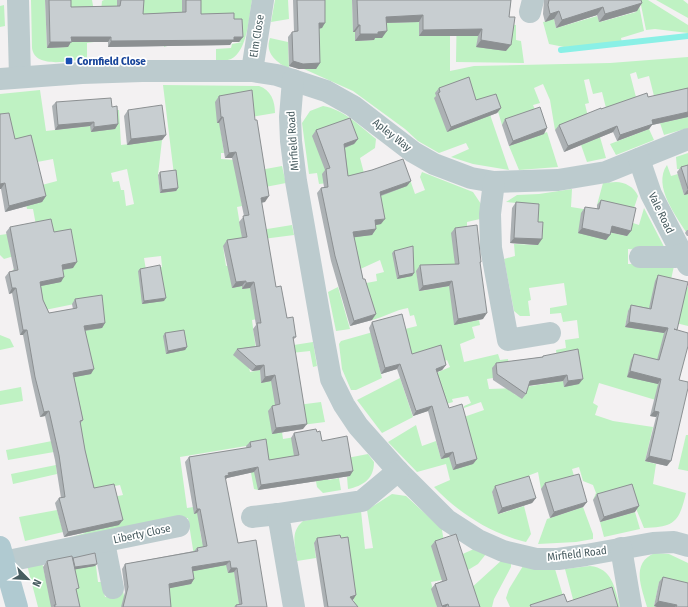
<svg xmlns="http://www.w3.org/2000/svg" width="688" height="607" viewBox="0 0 688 607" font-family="'Fira Sans Condensed',sans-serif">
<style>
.green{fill:#bff2c3;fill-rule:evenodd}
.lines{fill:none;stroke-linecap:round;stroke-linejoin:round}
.stream{stroke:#8af0e6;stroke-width:6}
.minor{stroke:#bccbce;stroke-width:22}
.major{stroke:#b0cad1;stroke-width:22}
.wall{fill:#acb1b4}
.shaded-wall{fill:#8c9092}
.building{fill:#c8ced1;stroke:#8c9092}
.transit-dot{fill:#1a4fb4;stroke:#fff;stroke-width:1.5}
.labels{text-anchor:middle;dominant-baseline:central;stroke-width:3.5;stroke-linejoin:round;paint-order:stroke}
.street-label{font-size:11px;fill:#485c60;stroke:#fff}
.transit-label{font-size:11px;font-weight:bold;fill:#164399;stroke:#fff;text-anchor:start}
</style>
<rect width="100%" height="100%" fill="#f3f1f2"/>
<g class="green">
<path d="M31,0H45L47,48L68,47L67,0H92L94,11V42L87,43V59C72,60 35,70 32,48Z"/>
<path d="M104,0H252C249,15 248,51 231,59C227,61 221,60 216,60V49L231,48L232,44L242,42H239V24L167,18V46L164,47V19L101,11L102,1Z"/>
<path d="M275,0H288L289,19L271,22Z"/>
<path d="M321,0H352L353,32H355L356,41L374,40L382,21L388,23L415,22L414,3L450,36V71L474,66L610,63L688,57V92L655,100L649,76L638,79L636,72L630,74L637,101L609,120L602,92L593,94L589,79L584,80L589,103L585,104L588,117L555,130L550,100L543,84L534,88L540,103L533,105L536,112L502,125L494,98L485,100L509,170L473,164L451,157L469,149L466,143L439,153L418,141L405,129L353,91L304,69Z"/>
<path d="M457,0L480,24L477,47L510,24L516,25V40L521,41L524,63L456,62Z"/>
<path d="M640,0H648L688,25V33L655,29L646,30Z"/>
<path d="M656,0H683L688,4V18Z"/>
<path d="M4,5L5,26L0,27V6Z"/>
<path d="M639,5L644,31L621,38L622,43L564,47L549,44L543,22L554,19L556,28L597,16L600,22L636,12Z"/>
<path d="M270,38L288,42L289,69C278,63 264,54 270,38Z"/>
<path d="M163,85L259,86C271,90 275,101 275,113L227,121L220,126L224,153H221V159L234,160L242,206L237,207L243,243L223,246L226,266L235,265L232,288L242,286V289L250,288L276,316L252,320L256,350L249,367L250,372L260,370L261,383L294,375L275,408L279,433L282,432L283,439L301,436L321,445L328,480L339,478L341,490L323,493L317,487L313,464L258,490L254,489L246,446L180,457L187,508L226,502L200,531L202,542L208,541L234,572L241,607H38L27,565L42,562L50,599L68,557L95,558L98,582H102L105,597L121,595V580L124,596L191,584L187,564L195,562L188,518L73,541L72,537L85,533L82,515L113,497L123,495L120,485L65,496L73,393L74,315L89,301L40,311L15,275L13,269L43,263L33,209H27L26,203L42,185L57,181L53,159L11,167L0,119V94L40,90L46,131L90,126L113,110H119L121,145L162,140L158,175L160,193L176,191ZM127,169L134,204L126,206L124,190H121L119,181L113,182L111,173ZM161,256L162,267L157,268L148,282L144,258Z"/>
<path d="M323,106C343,109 361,127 376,139L375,148L360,158L365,177L405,165L415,194L425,190L420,177L422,172L473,192L481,204L480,219L467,222V231L455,270L416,271L420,291L455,285L461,323L479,320L480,325L472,327L475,338L460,344L464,362L498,354L500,360L508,359L509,366L493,378L487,379L489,389L513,388L514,394L518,396L525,387L563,381L574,385L557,358L556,350L566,348L565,340L579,338L577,320L563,322L561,313L550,314V308L567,305L564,283L529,288L531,300L528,301L530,316H520L514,311L504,259L515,256L514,244L538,245L517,203L506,202L517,195L539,194L572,189L571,207L596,211L608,232L627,236L630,222L639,225L644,208L674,266L670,284L647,316L628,311L625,327L664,333L663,383L659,401L599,383L593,403L598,406L595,415L613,421L653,427L645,461L656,464L653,484L686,493C679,522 675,527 644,528L628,489L593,500L596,493L593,485L583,481L579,467L572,469L577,486L541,489L538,472L530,475L525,481L492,492L499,514L524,506L531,534L526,542L522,541C487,531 459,513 434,487L450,480L446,464L417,472L388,442L416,425L422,446L436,441L441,459L461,418L484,410L481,402L464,408V406L471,403L468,396L452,399L453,402L443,405L436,373L450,367L447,360L433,366L403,367L401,330L417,326L414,315L410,316L408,308C395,310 384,317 372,320L361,284L377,281L376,274L384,272L380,260L356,271L346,181L319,184L317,173L309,174L302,123L310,111ZM628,249L641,250L640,264H628Z"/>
<path d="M688,117V128L664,135L660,123Z"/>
<path d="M649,129L654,140L616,155L610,144Z"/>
<path d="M547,132L558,167L519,170L509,146Z"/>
<path d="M600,137L606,158L587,162L581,145Z"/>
<path d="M688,153V169H677L676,157Z"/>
<path d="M667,165L671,176L678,174L684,195L688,194V235C677,217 652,186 667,165Z"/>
<path d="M282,166L286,183L255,189L260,170Z"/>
<path d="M616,182C625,182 634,187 638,196L632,214L597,205L603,183Z"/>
<path d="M292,225L294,235L263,239L261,230Z"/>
<path d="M7,234L14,256L4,259L0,255V235Z"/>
<path d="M338,287L350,329L336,331L328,292Z"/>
<path d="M688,287V326L676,323L685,288Z"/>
<path d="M373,332L372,338L382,378L356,390H351L342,369L339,344L341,341Z"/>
<path d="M0,335L10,339L14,347L0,350Z"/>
<path d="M313,342L317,366L313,367L310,351L282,354L281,347Z"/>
<path d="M400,378L413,417L382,433L357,400Z"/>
<path d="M21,387L23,401L0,405V391Z"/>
<path d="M321,402L325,422L302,425L290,406Z"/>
<path d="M686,435H688V471L678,469Z"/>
<path d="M52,441L54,452L8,460L6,450Z"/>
<path d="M368,454L374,462C374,479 363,486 348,489L347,477L350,476L347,458Z"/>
<path d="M56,465L57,474L13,484L11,474Z"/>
<path d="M392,494L406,496L443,530H442L444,542L442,580L431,582L437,607H352L355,606L350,580L314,543L316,558L297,561C295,545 290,532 303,521L361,511L365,549L373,548L367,510Z"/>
<path d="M583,507L593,534V539L576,542L538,544L547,519Z"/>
<path d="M57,510L63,532L25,541L19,517Z"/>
<path d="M635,512L640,529L604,537L600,522Z"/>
<path d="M474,549L486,554L478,564L463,573L458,556Z"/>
<path d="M655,553L669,554L688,563V589L659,582L654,606L657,607H647C642,588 630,563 655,553Z"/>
<path d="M503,559L511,563V567L494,599L492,607H474L469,590Z"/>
<path d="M523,566L555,569L564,599L537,607H510L506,598L509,589Z"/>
<path d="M590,566C612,568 615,588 620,607L574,603L565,569Z"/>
</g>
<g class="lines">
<path class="stream" d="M561,50L688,36"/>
<g class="minor">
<path d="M18,0L20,77"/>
<path d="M530,12L533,0"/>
<path d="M252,71L263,0"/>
<path d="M0,79L82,73L142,71H252L277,75L326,91L353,106L413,152L434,164L471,178L494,182L558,180L606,172L688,139"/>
<path d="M293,80L290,117L291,141L296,181L324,341L331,379L344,405L358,426L398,471L447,520L478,540L503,551L536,559H558L586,555L653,543L674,542L688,546"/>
<path d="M639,159L651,194L688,265"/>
<path d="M494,182L490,214L491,248L508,340L550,333"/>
<path d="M640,257H676L682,254"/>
<path d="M252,517L278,514"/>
<path d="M104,542L113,588"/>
<path d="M621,548L631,607"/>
<path d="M3,562L179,526"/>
<path d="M294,607L278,514L362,501L398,471"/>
</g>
<path class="major" d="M0,547L17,607"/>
</g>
<g class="wall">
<path d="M45,0H71V7L117,6V0H144L143,14L182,12V0H201V14L234,19L243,37L239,42H232L230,45L108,47V42H71L68,47L47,48Z"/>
<path d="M293,0H325L322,28L319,29L320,63L316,69H299L289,66L288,37L292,32H294Z"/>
<path d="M352,0H511L509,17L506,51L476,47L478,36H419V22L386,23L382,38H375L374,40L355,41V32H353Z"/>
<path d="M544,0H641L637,11L599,22L597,15L556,28L554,19L545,22L543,14Z"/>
<path d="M439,88L476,100L501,108L497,113L447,132L434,98L436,96L435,93Z"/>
<path d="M688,88V117L652,125L649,129L617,141L613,132L564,152L555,130L559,125L601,109L648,97Z"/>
<path d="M219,96L265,202L261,203L276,287L287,318L296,337L293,340L303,429L272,434L268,411L272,406L275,405L271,381L261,383L260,370L252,371L233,355L237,349L256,346L253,329L256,325L250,288L242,289V286L232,288L223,246L227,240L242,238L239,222L244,216L232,158H225L219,123H217L215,102Z"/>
<path d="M56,102L112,107L118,124L115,129L91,132L90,126L55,130L52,106Z"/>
<path d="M128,110L166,135L162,140L127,145L124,116Z"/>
<path d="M0,114L15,139L46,196L42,202L5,212L1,189H0Z"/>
<path d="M505,119L544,134L509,146L502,125Z"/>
<path d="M316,130L358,139L354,144L345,148L348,176L407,186L381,196V224L375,225L376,229L372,235L354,237L372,320L350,326L331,261L317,193L321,188L324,187L322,174L325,170L312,136Z"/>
<path d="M688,165V194L684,195L677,172L681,167Z"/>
<path d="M160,172L178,188L176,191L160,193L158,175Z"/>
<path d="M601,200L631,231L627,236L611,232L610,235L606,240L578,233L581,213L585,207L597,209V205Z"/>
<path d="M516,202L538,222V245L510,243L512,208Z"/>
<path d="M10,227L54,232L73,268L63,270L61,282L41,286L43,300L49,313L73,309L72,304L75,299L105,323L102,328L85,331L91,374L74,377L83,420L80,424L85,450L94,488L119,525L64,537L55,503L59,498H61L55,460L45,416L40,417L32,382L23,335H20L12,293L9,294L5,277L9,272L14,270L6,232Z"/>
<path d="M455,228L481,262L480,263L483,319L454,325L449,286L419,291L416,271L420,265H455L451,233Z"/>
<path d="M687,230H688V236H687L685,233Z"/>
<path d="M394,251L414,273L412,276L397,279L392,253Z"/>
<path d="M140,269L164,301L142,304L138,271Z"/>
<path d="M658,275L677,330L679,380L667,466L645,461L656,417L650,416L658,384L627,377L631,360L634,354L657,360L664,333L625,327L628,311L631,305L649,308L655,281Z"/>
<path d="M372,322L412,354L446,365L442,370L437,372L449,408L477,459L473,464L453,470L449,457L441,459L428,411L413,416L397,369L381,374L369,328Z"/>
<path d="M165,333L187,347L185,350L166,354L163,336Z"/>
<path d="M543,356L579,384L564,387L563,381L528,386L526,394L522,399L493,380L492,368L496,363L542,357Z"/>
<path d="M317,432L322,441L350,476L258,490L254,472L227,478L225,480L238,543L267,607H234L236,605L239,604L234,572L228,573L226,565L193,571L194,579L191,584L169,588L171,607H121L125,592L122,569L125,564L194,551L197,548L203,547L197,513L194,514L185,462L189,457L247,448L246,446L250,442L269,460L294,456L291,438L294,433Z"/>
<path d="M545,483L587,502L583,507L550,518L541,489Z"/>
<path d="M495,486L536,498L532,503L498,514L492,492Z"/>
<path d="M597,494L635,512L600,522L593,500Z"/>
<path d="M317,538H341L356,595L352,600L358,607H324L314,543Z"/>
<path d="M435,541L480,607H437L431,589L435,584L442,581L431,546Z"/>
<path d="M73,558L95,566L75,569L76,592L80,607H51L43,567L47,561Z"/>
<path d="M663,577L688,607H657L654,606L659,582Z"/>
</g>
<g class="shaded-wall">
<path d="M642,3L637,11L599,22L605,14Z"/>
<path d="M603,7L597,15L556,28L562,20Z"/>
<path d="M559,11L554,19L545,22L550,14Z"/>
<path d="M423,15L419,22L382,23L386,17Z"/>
<path d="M319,23H325L322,28L315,29Z"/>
<path d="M358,25H360L355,32H353Z"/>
<path d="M482,29L478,36H419L423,30Z"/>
<path d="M387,31L382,38H375L374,40L355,41L360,34Z"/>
<path d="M71,37H111L108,42H71L68,47L47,48L50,42Z"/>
<path d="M243,37L239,42H232L230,45L108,47L111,41Z"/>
<path d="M481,40L511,45L506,51L476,47Z"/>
<path d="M293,61L320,63L316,69H299L289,66Z"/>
<path d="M501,108L497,113L447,132L451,127Z"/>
<path d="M688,112V117L652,125L649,129L617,141L620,135L652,120Z"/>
<path d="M221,117H223L219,123H217Z"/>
<path d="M94,122L90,126L55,130L58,125Z"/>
<path d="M118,124L115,129L91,132L94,127Z"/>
<path d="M617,126L613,132L564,152L568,146Z"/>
<path d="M547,128L544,134L509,146L513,141Z"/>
<path d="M166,135L162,140L127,145L131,139Z"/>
<path d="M358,139L354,144L340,149L344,144Z"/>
<path d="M236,152L232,158H225L229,153Z"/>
<path d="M411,181L407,186L376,197L380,192Z"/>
<path d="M5,183L1,189H0V184Z"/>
<path d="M178,188L176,191L160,193L162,190Z"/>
<path d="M688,189V194L684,195Z"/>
<path d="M46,196L42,202L5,212L9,206Z"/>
<path d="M269,196L265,202L257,203L261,198Z"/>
<path d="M385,219L381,224L371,226L375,220Z"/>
<path d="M612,226L631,231L627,236L608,232Z"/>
<path d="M582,228L610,235L606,240L578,233Z"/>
<path d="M376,229L372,235L349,238L353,232Z"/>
<path d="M514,238L542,239L538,245L510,243Z"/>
<path d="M77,262L73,268L59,270L62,265Z"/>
<path d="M414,273L412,276L397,279L399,276Z"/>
<path d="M64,277L61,282L36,287L40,282Z"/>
<path d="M246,281L242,286L232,288L236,282Z"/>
<path d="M452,281L449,286L419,291L423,286Z"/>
<path d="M254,282L250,288L242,289L246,283Z"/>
<path d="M12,288H16L12,293L9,294Z"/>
<path d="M166,298L164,301L142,304L144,301Z"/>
<path d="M487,313L483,319L454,325L458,319Z"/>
<path d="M376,314L372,320L350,326L354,321Z"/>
<path d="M629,322L668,328L664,333L625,327Z"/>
<path d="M105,323L102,328L80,331L84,326Z"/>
<path d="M23,330H27L23,335H20Z"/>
<path d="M187,347L185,350L166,354L168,351Z"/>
<path d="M400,364L397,369L381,374L385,368Z"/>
<path d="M264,365L260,370L252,371L256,366Z"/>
<path d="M446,365L442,370L432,374L436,369Z"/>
<path d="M94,369L91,374L70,378L73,373Z"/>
<path d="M630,371L661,379L658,384L627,377Z"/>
<path d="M275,375L271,381L261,383L265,377Z"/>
<path d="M567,375L563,381L526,386L530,381Z"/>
<path d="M583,379L579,384L564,387L568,381Z"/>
<path d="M432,406L428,411L413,416L416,411Z"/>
<path d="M49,411L45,416L40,417L44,412Z"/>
<path d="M654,411L659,412L656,417L650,416Z"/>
<path d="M307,424L303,429L272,434L276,428Z"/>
<path d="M453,452L449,457L441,459L445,454Z"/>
<path d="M649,456L671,461L667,466L645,461Z"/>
<path d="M477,459L473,464L453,470L456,465Z"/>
<path d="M258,467L254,472L227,478L225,480V476L228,473Z"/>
<path d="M353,471L350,476L258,490L261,485Z"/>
<path d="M536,498L532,503L498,514L502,508Z"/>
<path d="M587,502L583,507L550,518L554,512Z"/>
<path d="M639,506L635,512L600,522L604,517Z"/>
<path d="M197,509H200L197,513L194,514Z"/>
<path d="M123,520L119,525L64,537L68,532Z"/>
<path d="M230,561L226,565L189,572L192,567Z"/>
<path d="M97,564L95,566L72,570L74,567Z"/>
<path d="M231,568H237L234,572L228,573Z"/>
<path d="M194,579L191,584L166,589L169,584Z"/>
<path d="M356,595L353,600L346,602L350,597Z"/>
<path d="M658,601L677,605L675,607H657L654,606Z"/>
<path d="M448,604L446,607H442V606Z"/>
</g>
<g class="building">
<path d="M49,0H71V7L120,6L121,0H144L143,14L186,12V0H201V14L234,13V19H242L243,37H234V40L111,41V37H71L72,42H50Z"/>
<path d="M297,0H325V23H319L320,63L303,64L293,61L292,32L298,31Z"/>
<path d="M357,0H511L509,17H515L511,45L481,40L482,29L423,30V15L386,17L387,31L378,32V34H360V25H358Z"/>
<path d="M549,0H641L642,3L605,14L603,7L562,20L559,11L550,14L548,5Z"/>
<path d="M469,77L476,100L496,94L501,108L451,127L438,93L440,92L439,88Z"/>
<path d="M688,88V112L652,120L653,124L620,135L617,126L568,146L559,125L601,108V109L647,93L648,97Z"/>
<path d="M252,90L255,120H257L269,196L261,198L276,287L281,286L287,318L293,317L296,337H293L307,424L276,428L272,406L280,404L275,375L265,377L264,365L256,366L237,349L260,346L257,323H261L254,282L246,283V281L236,282L227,240L247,237L243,216L249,215L236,152L229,153L223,117H221L219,96Z"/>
<path d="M111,98L112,107L117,106L118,124L94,127V122L58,125L56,102Z"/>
<path d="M162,105L166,135L131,139L128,110Z"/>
<path d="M540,107L547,128L513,141L505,119Z"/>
<path d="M9,113L15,139L31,135L46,196L9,206L5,183L0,184V114Z"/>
<path d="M350,118L358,139L344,144L348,176L372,170L403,159L411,181L380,192L385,219L375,220L376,229L353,232L363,279H365L376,314L354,321L335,256L321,188L328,187L326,169L330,168L316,130Z"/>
<path d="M688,165V189L681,167Z"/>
<path d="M176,170L178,188L162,190L160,172Z"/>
<path d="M601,200L636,208L631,231L612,226L610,235L582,228L585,207L599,209Z"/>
<path d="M516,202L539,204L538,222H543L542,239L514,238Z"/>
<path d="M51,219L54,232L71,229L77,262L62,265L64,277L40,282L43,300L49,313L77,308L75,299L102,295L105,323L84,326L94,369L73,373L83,420L80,421L85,450L94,488L114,484L123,520L68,532L59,498L65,497L59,455L49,411L44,412L35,377L27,330H23L16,288H12L9,272L18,270L10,227Z"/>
<path d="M477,225L481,262H480L487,313L458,319L452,281L423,286L420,265L459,264L455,228Z"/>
<path d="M413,246L414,273L399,276L394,251Z"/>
<path d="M160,265L166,298L144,301L140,269Z"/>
<path d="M658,275L688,282L677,330L674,329L688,333V346L679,380L688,382V388L671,461L649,456L659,412L654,411L661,379L630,371L634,354L659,360L668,328L629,322L631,305L651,309Z"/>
<path d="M402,314L412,354L441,345L446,365L436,369L449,408L462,404L477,459L456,465L453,452L445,454L432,406L416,411L400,364L385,368L372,322Z"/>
<path d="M184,330L187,347L168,351L165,333Z"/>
<path d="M578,349L583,379L568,381L567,375L530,381L526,394L497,374L496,363L543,357V356Z"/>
<path d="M316,429L317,432L320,431L322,441L347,436L353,471L261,485L258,467L228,473L229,475L225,476L238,543L256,540L267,607H236V605L242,604L237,568H231L230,561L192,567L194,579L169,584L171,607H123L128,587L125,564L198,551L197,548L207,546L200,509H197L189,457L251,447L250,442L266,439L269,460L299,455L294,433Z"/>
<path d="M579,474L587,502L554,512L545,483Z"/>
<path d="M529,476L536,498L502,508L495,486Z"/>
<path d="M632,484L639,506L604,517L597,494Z"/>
<path d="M456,534L480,607H449L448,604L442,606L435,584L447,580L435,541Z"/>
<path d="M340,535L341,538L348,537L356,595L350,597L358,607H328L317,538Z"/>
<path d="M95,553L97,564L75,567L73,558Z"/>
<path d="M72,556L79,588L76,589L80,607H55L54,605H56L47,561Z"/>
<path d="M663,577L688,583V607H676L677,605L658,601Z"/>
<path d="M612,587L618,607H531L530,605L564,594L567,602Z"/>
</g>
<rect class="transit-dot" x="65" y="57" width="8" height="8" rx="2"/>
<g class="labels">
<g class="street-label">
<text transform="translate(257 36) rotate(-81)">Elm Close</text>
<text transform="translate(392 135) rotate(38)">Apley Way</text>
<text transform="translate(293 141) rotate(-94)">Mirfield Road</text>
<text transform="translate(661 213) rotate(64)">Vale Road</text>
<text transform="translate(142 534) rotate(-12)">Liberty Close</text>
<text transform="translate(577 554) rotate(-7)">Mirfield Road</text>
</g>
<g class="transit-label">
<text x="77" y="61">Cornfield Close</text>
</g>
</g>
<g transform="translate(28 579) rotate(114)" stroke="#ffffff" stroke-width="3" paint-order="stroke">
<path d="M0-3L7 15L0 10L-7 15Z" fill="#485c60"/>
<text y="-6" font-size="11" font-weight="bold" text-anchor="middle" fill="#485c60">N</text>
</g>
</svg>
